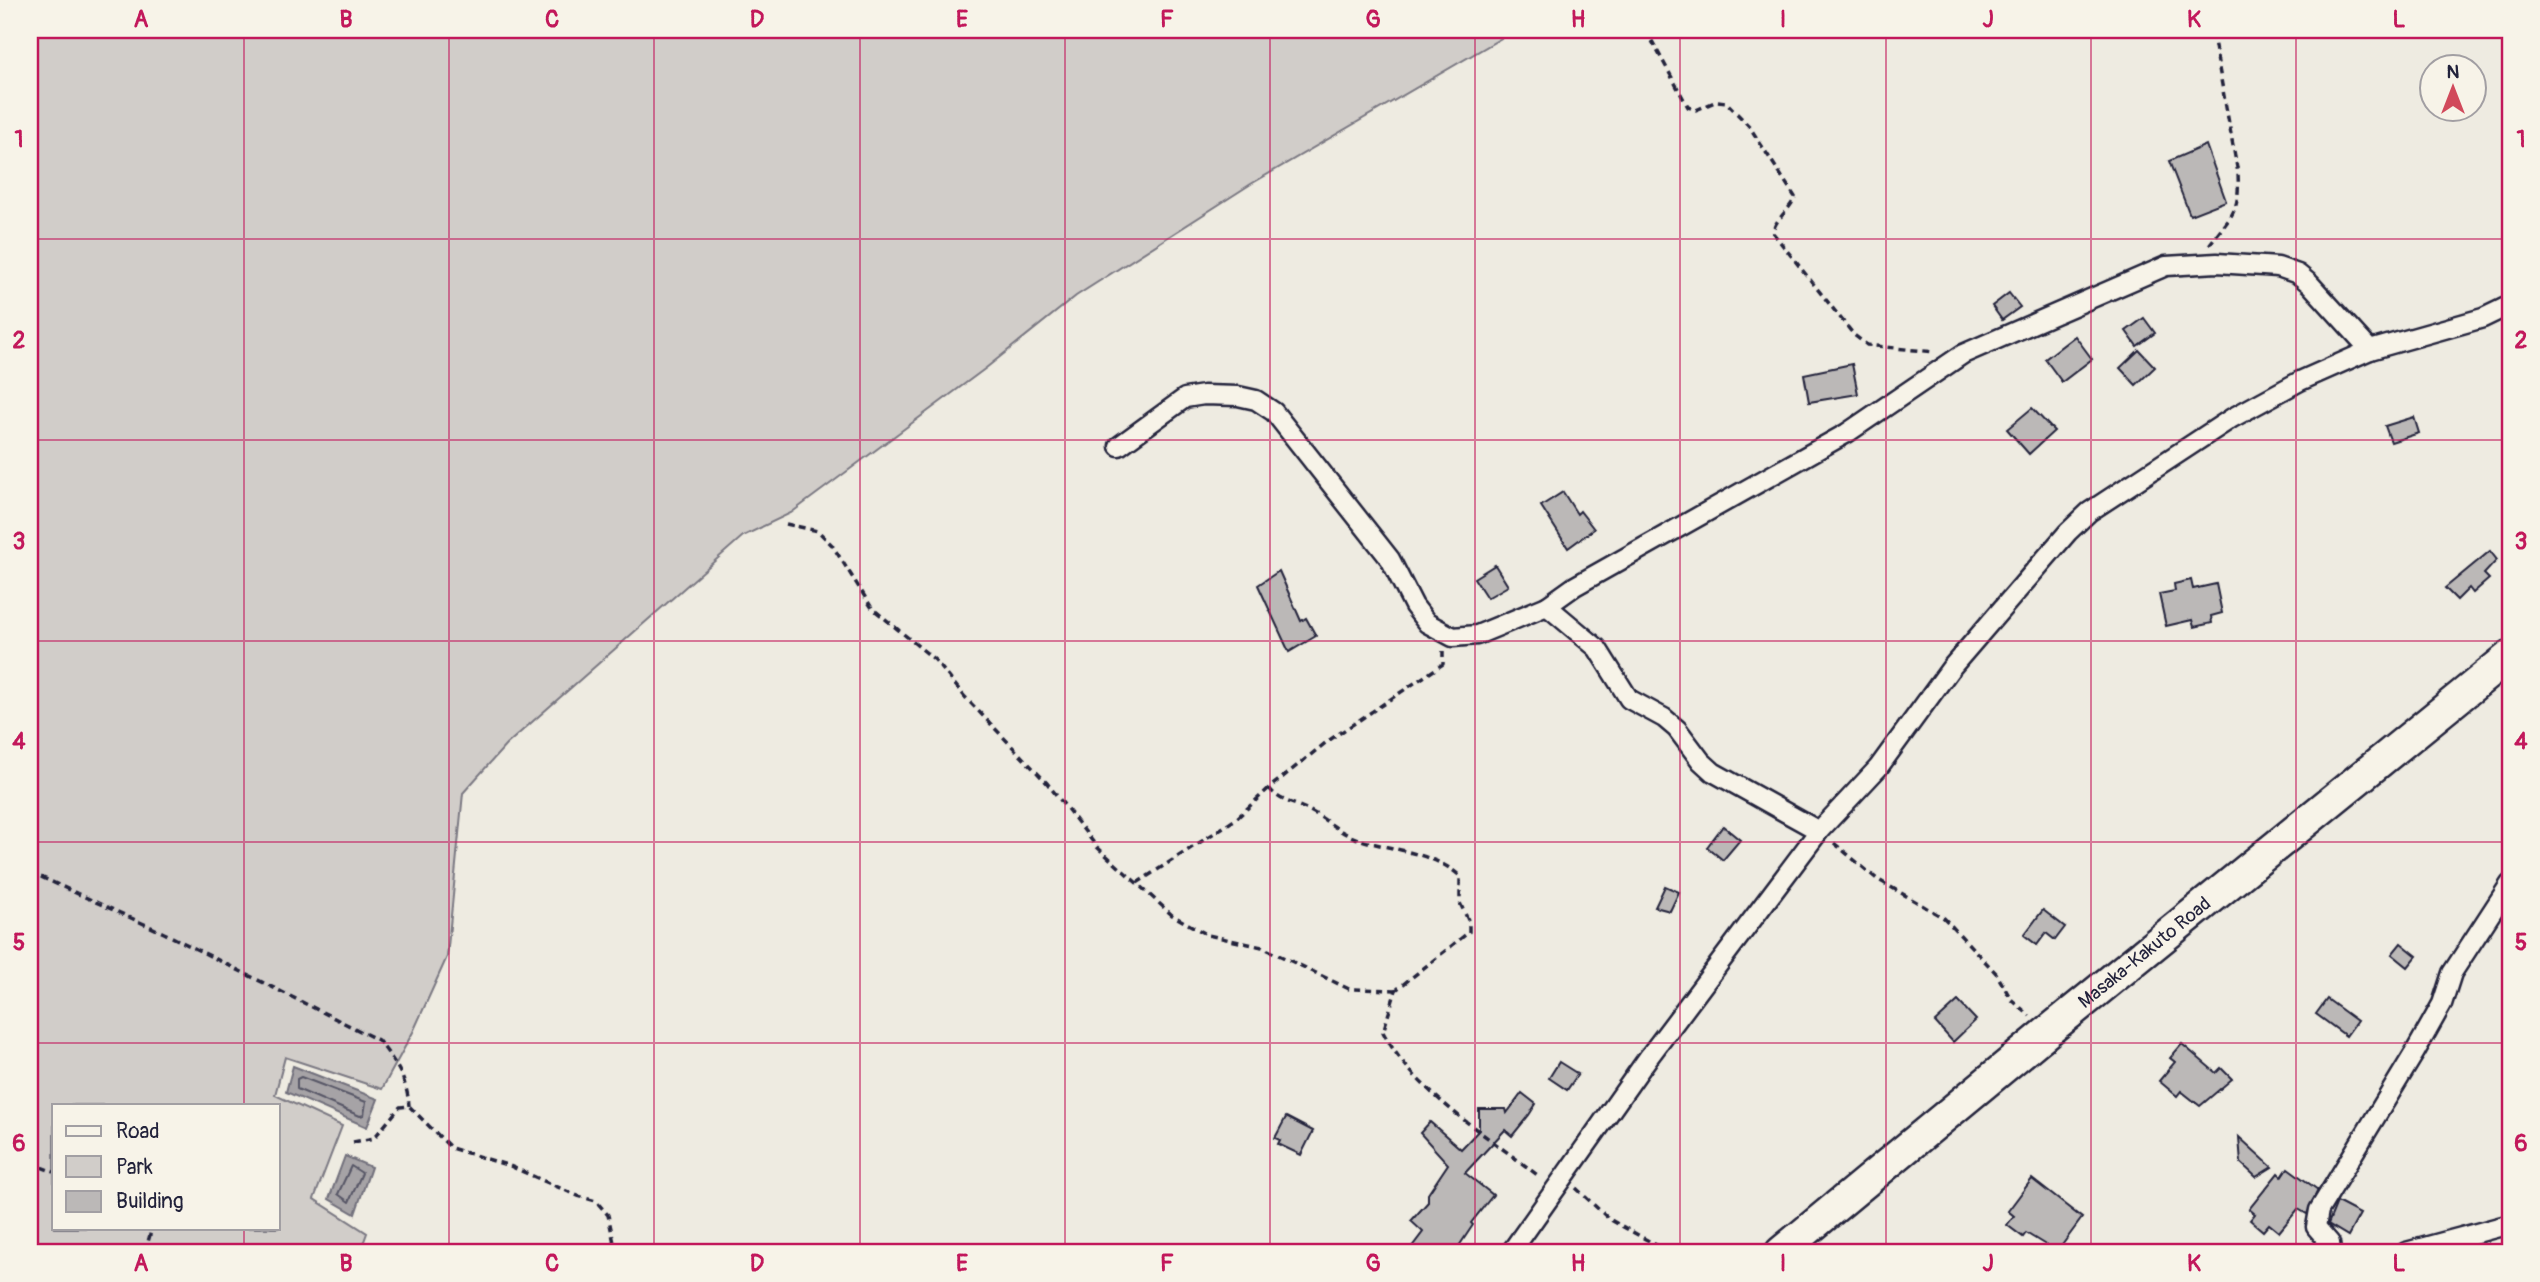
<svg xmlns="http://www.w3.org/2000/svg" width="2540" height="1282" viewBox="0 0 2540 1282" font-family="Pangolin,sans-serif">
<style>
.green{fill:#d1cdc9;stroke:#7a7882;stroke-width:2;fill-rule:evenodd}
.water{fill:#a6a3a6;stroke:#716f7b;stroke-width:2}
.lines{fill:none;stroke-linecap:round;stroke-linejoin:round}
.shore{stroke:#575666;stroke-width:2}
.building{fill:#bbb8b7;stroke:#22223b;stroke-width:2}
.minor-casing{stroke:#22223b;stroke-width:23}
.trunk-casing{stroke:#22223b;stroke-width:35}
.path{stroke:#22223b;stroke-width:3.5;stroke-dasharray:7 5;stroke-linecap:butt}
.minor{stroke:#f7f3e8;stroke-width:18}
.trunk{stroke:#f7f3e8;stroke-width:30}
.grid{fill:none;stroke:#c2185b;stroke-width:2;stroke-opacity:0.55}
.labels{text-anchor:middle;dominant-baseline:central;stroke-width:5;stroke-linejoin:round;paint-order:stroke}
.street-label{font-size:19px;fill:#22223b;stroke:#f7f3e8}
.neatline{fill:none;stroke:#c2185b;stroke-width:2.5}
.grid-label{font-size:23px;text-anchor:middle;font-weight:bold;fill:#c2185b}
</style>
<rect width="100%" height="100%" fill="#eeebe1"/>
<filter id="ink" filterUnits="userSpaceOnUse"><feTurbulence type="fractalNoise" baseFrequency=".0143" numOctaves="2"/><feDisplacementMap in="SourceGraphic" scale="14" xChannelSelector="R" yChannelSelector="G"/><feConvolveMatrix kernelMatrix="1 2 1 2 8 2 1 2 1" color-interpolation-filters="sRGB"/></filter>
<g filter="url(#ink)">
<path class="green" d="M30,30H1515L1251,184L1076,296L986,368L791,513L743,536L506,745L463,793L447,957L413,1032L382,1089L285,1057L275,1095L342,1126L314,1199L367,1233L360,1252H30ZM54,1105H278V1228H54Z"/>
<g class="water">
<path d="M293,1066L378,1099L367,1127L286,1092Z"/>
<path d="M345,1156L371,1167L355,1214L329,1199Z"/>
</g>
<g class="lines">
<g class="shore">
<path d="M301,1077L366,1102L364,1115L360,1116L297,1089V1079Z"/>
<path d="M351,1166L362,1173L349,1202L338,1194Z"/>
</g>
</g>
<g class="building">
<path d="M2206,145L2226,201L2190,215L2169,161Z"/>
<path d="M2009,293L2020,307L2002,320L1992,306Z"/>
<path d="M2144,318L2155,333L2137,346L2126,331Z"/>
<path d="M2075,336L2092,359L2062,382L2045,359Z"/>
<path d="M2139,350L2155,367L2136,385L2120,368Z"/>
<path d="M1852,364L1858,394L1809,402L1804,374Z"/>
<path d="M2032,408L2054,431L2029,454L2007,429Z"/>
<path d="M2414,417L2419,433L2391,442L2385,426Z"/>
<path d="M1563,492L1577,514L1580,511L1594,529L1568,548L1541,506Z"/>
<path d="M2490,551L2497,560L2484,574L2489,579L2473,593L2469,588L2457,600L2445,588Z"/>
<path d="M1495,565L1508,586L1487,598L1474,578Z"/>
<path d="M1279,571L1301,621L1306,618L1316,636L1289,652L1258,585Z"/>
<path d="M2191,580L2193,589L2216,584L2222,613L2211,616L2212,623L2194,627L2192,620L2166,626L2159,594L2175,591L2174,584Z"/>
<path d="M1723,826L1740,840L1723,860L1707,847Z"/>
<path d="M1665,886L1679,892L1670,911L1655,907Z"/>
<path d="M2043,910L2065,927L2055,940L2046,933L2037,945L2024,935Z"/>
<path d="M2401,943L2417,956L2408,967L2392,954Z"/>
<path d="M2327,999L2357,1021L2346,1036L2316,1014Z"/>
<path d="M1958,1001L1976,1020L1953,1042L1935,1022Z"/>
<path d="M2182,1044L2216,1073L2221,1068L2232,1079L2200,1106L2181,1091L2177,1096L2159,1081L2175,1062L2170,1058Z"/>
<path d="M1559,1062L1578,1074L1567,1090L1549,1078Z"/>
<path d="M1522,1093L1536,1104L1529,1115L1512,1136L1505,1130L1465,1173L1493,1195L1471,1223L1473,1225L1455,1252H1408L1423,1232L1411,1221L1428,1202V1194L1448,1164L1420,1133L1430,1122L1461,1149L1479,1130V1109H1506L1507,1113Z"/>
<path d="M1286,1117L1313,1131L1301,1155L1278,1144L1280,1140L1275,1138Z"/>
<path d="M2239,1137L2272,1167L2256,1177L2241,1163Z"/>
<path d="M2288,1168L2318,1190L2307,1214L2298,1209L2279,1232L2269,1224L2263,1231L2250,1220L2255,1214L2249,1209L2278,1173L2282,1177Z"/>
<path d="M2032,1179L2082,1218L2057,1252L2026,1233L2023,1237L2007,1225L2014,1216L2008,1211Z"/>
<path d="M2337,1202L2360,1214L2348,1236L2328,1224Z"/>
</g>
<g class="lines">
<g class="minor-casing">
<g id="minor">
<path d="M1119,446L1185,398L1204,395L1238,396L1256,400L1274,412L1390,559L1414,606L1427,623L1453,637L1477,635L1547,606L1575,586L1847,433L1963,354L2166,266L2217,263L2278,267L2298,274L2310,284L2370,350"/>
<path d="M1547,606L1597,648L1629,699L1664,718L1677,729L1701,761L1713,772L1819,831"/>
<path d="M1511,1252L1648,1058L1819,831L1878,768L1951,668L2068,532L2089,512L2232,418L2300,381L2370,350L2483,318L2510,305"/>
<path d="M2331,1252L2330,1243L2316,1227L2319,1210L2415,1052L2442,1004L2452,973L2510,884"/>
<path d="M2406,1252L2510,1224"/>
</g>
</g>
<g class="trunk-casing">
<g id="trunk">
<path id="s1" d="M1781,1252L2047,1032L2510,656"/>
</g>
</g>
<g class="path">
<path d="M1646,30L1688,107L1696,110L1717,101L1726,102L1749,126L1795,197C1790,211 1774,219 1773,233L1854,335L1867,345L1934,352"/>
<path d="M2209,245C2232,215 2240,213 2238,173L2212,30"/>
<path d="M786,524L818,531L832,545L872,608L935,660L965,697L1047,783L1097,847L1172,915L1208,935L1262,947L1349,989L1396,990"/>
<path d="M1269,788C1279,801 1291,802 1306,809C1324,817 1339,833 1358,839C1391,850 1433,852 1460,876V903L1469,922V932L1396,990L1383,1032C1414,1092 1488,1136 1540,1177"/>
<path d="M1834,843L1877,879L1944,918L1996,973L2011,999L2030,1016"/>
<path d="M30,872L164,933L378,1040C395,1062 407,1078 409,1106"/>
<path d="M1137,883L1236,819L1269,788L1328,741L1443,664V651"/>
<path d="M353,1142L374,1138L400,1107L409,1106L451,1148L510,1166L578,1196L596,1201L608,1215L616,1252"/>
<path d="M30,1163L54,1172"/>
<path d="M1576,1188L1609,1219L1669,1252"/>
<path d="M145,1252L152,1228"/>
</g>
<use href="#minor" class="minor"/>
<use href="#trunk" class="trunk"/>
</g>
</g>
<path class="grid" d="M244,30V1105M449,30V1252M654,30V1252M860,30V1252M1065,30V1252M1270,30V1252M1475,30V1252M1680,30V1252M1886,30V1252M2091,30V1252M2296,30V1252M30,239H2510M30,440H2510M30,641H2510M30,842H2510M30,1043H2510M244,1228V1252"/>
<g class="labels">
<g class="street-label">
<text stroke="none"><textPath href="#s1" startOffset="471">Masaka-Kakuto Road</textPath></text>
</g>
</g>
<rect width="2540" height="1282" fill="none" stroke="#f7f3e8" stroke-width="77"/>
<rect x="52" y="1104" width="228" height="126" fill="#f7f3e8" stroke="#a29fa3" stroke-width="2"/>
<rect x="66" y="1126" width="35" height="10" fill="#f7f3e8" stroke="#a29fa3" stroke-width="2"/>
<text x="116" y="1138" font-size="21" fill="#22223b">Road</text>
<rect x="66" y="1156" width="35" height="21" fill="#d1cdc9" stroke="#a29fa3" stroke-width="2"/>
<text x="116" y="1174" font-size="21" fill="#22223b">Park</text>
<rect x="66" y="1191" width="35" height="21" fill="#bbb8b7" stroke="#a29fa3" stroke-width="2"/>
<text x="116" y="1208" font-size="21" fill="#22223b">Building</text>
<g transform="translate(2453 88)"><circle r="33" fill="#f7f3e8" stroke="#a29fa3" stroke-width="2"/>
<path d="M0-5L12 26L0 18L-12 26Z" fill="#d1495b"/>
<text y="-10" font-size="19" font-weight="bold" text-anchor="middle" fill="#22223b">N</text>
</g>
<rect x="38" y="38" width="2464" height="1206" class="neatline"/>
<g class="grid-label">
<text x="141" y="27">A</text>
<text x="346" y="27">B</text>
<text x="552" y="27">C</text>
<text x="757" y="27">D</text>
<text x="962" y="27">E</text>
<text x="1167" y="27">F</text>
<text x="1373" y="27">G</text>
<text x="1578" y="27">H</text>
<text x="1783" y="27">I</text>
<text x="1988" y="27">J</text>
<text x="2194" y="27">K</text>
<text x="2399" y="27">L</text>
<text x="19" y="147">1</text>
<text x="2521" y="147">1</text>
<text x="19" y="348">2</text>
<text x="2521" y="348">2</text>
<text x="19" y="549">3</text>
<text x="2521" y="549">3</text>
<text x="19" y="749">4</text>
<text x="2521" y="749">4</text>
<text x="19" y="950">5</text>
<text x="2521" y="950">5</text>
<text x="19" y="1151">6</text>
<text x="2521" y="1151">6</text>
<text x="141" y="1271">A</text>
<text x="346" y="1271">B</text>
<text x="552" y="1271">C</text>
<text x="757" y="1271">D</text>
<text x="962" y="1271">E</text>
<text x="1167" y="1271">F</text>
<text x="1373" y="1271">G</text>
<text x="1578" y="1271">H</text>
<text x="1783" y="1271">I</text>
<text x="1988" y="1271">J</text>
<text x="2194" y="1271">K</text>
<text x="2399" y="1271">L</text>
</g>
</svg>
